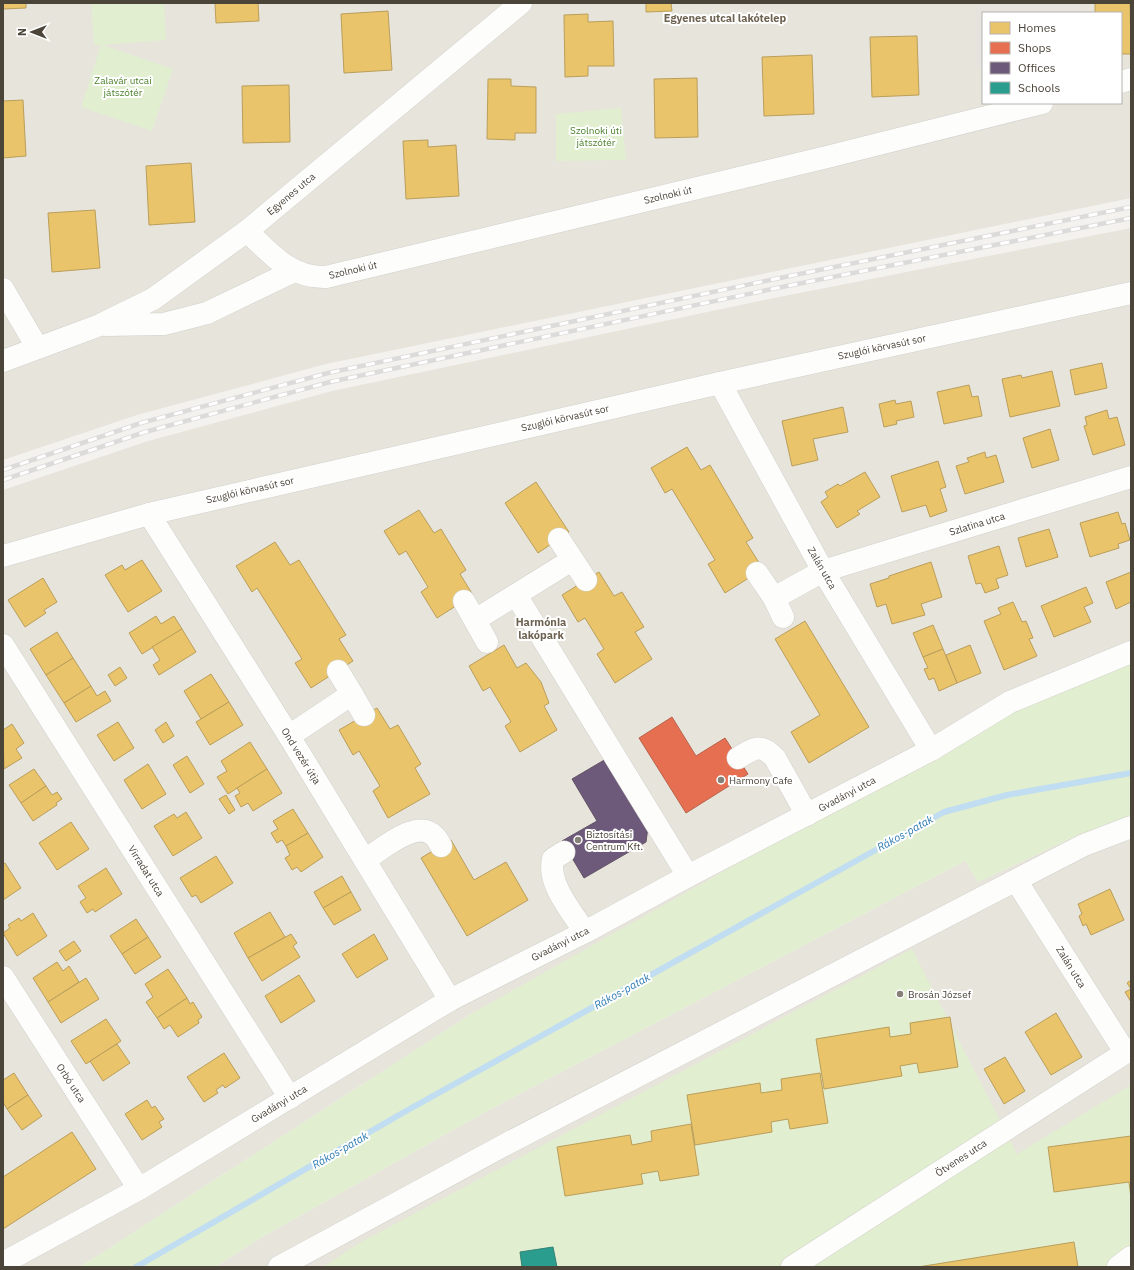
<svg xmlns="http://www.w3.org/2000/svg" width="1134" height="1270" viewBox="0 0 1134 1270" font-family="'IBM Plex Sans',sans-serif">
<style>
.residential{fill:#e7e4dc;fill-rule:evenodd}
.green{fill:#e1eecf}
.parking{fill:#e6e3df}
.homes{fill:#e9c46a;stroke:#ba9e5b}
.shops{fill:#e76f51;stroke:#b8624a}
.offices{fill:#6d597a;stroke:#635366}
.schools{fill:#2a9d8f;stroke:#348275}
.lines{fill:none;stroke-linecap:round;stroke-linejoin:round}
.stream{stroke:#c0ddf1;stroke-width:6}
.minor-casing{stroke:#d2d0cb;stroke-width:23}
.minor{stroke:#fdfdfc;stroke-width:22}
.rail-casing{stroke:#dbdbda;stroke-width:4.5}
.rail{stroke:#fff;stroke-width:3;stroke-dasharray:9;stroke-linecap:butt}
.poi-dot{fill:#868178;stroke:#fff;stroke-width:1.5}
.labels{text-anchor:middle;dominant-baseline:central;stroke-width:4;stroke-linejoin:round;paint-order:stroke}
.park-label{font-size:10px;fill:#4a7f2a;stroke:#fff}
.street-label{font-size:10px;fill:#4b4439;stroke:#fff}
.poi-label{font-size:10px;fill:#4b4439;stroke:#fff;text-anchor:start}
.neighbourhood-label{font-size:11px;font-weight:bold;fill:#6e6250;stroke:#fff}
.water-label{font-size:11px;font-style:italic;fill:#2e7ab2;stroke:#fff}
</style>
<rect width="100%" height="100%" fill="#f4f2ee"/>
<g class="residential">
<path d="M3,3H1131V198L326,364L137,415L3,460ZM983,13H1121V103H983Z"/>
<path d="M1131,228V659L471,1014L80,1267H3V490L148,441L332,391L774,298Z"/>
<path d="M1131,815V1267H215L262,1237L489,1110L965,861L978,882L1078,835Z"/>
</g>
<g class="green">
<path d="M91,3H164L166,40L102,45L173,69L152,131L81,107L101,45H94Z"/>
<path d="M621,108L626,160L556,161V114Z"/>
<path d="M1131,659V815L1078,835L978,882L965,861L489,1110L262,1237L215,1267H80L471,1014L997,717Z"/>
<path d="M912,949L1017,1154L1131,1085V1267H323L361,1242Z"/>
</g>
<path class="parking" d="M976,3H1080V13H983V67L977,68Z"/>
<g class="homes">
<path d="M3,3H26V8L3,9Z"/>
<path d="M215,3H258L259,21L216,23Z"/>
<path d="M646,3H671L672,11L646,12Z"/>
<path d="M1095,3H1130L1131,54H1121V13H1095Z"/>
<path d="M388,11L392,70L344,73L341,14Z"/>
<path d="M588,14V22L613,21L614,66H588V76L565,77L564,15Z"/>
<path d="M917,36L919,95L872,97L870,37Z"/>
<path d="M812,55L814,114L764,116L762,57Z"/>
<path d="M697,78L698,137L655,138L654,79Z"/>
<path d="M488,79H511V86L536,87V133H515V140L487,139Z"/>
<path d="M289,85L290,142L243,143L242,86Z"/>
<path d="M23,100L26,156L3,158V101Z"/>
<path d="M428,140V147L456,145L459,196L406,199L403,141Z"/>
<path d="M191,163L195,222L149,225L146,166Z"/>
<path d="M95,210L100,268L52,272L48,213Z"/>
<path d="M1102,363L1107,388L1075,395L1070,370Z"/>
<path d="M1052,371L1060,406L1010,417L1002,379L1021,375L1022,378Z"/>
<path d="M969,385L972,397L978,396L982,416L944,424L937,392Z"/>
<path d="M895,400L896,404L911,401L914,417L896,421L897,424L884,427L879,404Z"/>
<path d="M843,407L848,432L813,439L818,460L792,466L782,421Z"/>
<path d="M1107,410L1109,419L1117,417L1125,445L1093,455L1084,426L1087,425L1085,417Z"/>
<path d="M1050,429L1059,460L1032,468L1023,438Z"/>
<path d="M687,447L701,470L710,465L753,538L746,542L763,569L725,593L708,564L715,560L672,489L665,493L651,468Z"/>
<path d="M985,452L986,458L996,455L1004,482L965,494L956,466L969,462L967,458Z"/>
<path d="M938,461L946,487L940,489L947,511L930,517L926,505L902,512L891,476Z"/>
<path d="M865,472L880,497L857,511L860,514L837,528L821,502L828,497L825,492L838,484L840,486Z"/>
<path d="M536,482L569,532L538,553L505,503Z"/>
<path d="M419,510L434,533L441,529L466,570L460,574L473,595L437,618L421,592L428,587L406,551L399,555L384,531Z"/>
<path d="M1118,512L1122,524L1125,523L1130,540L1118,544L1119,548L1090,557L1080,523Z"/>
<path d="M1049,529L1058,557L1026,567L1018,538Z"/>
<path d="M275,542L290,565L299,560L346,635L339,639L353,661L311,688L295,663L302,659L257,588L252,592L236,566Z"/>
<path d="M999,546L1008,575L996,579L999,588L985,593L981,583L976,584L968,556Z"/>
<path d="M142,560L162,591L128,612L105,575L122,565L125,570Z"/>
<path d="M931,562L942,597L921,604L925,615L892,624L886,604L877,607L870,584L889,578V576Z"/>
<path d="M599,572L614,596L622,592L644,627L635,632L652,659L615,683L597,654L604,649L585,618L578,622L562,595Z"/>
<path d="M1131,572V602L1116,609L1106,582Z"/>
<path d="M43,578L57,602L44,610L46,613L25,627L8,600Z"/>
<path d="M1086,587L1093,603L1084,607L1091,622L1054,637L1041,606Z"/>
<path d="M1013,602L1022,622L1026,621L1033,638L1029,639L1037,656L1004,670L984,621L1001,614L998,608Z"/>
<path d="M156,616L161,624L174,616L182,629L142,654L129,633Z"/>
<path d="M805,621L869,727L809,763L791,732L820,715L775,639Z"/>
<path d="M933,625L943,649L923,657L913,633Z"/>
<path d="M182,629L196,652L159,675L153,665L160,660L152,647Z"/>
<path d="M57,632L73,658L46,675L30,649Z"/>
<path d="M504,645L517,668L526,663L541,682L549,703L544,706L557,730L520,752L505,726L511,722L490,687L483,691L469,666Z"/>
<path d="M970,645L981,673L957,683L946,655Z"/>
<path d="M943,649L957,683L939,691L934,678L929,680L924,669L928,668L923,657Z"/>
<path d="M73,658L91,686L64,703L46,675Z"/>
<path d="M120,667L127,678L115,686L108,675Z"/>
<path d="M211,674L229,702L201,719L184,691Z"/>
<path d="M91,686L97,696L105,691L111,701L76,722L64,703Z"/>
<path d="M229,702L243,725L210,745L196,722Z"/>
<path d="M377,708L390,729L398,725L421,764L415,768L430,794L388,818L373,791L380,786L359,751L353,755L339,730Z"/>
<path d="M118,722L134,748L114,761L97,735Z"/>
<path d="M166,722L174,736L163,743L155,730Z"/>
<path d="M12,724L24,743L16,749L22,758L4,769L3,730Z"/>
<path d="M250,742L267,769L228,794L217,777L227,771L221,761Z"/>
<path d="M187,756L204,784L190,793L173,765Z"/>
<path d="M148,764L166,794L142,809L124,780Z"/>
<path d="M34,769L46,786L21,803L9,785Z"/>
<path d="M267,769L282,793L253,811L248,803L241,807L235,796L240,793L237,788Z"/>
<path d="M46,786L52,795L57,792L62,799L56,803L57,805L33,821L21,803Z"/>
<path d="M226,795L235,810L229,814L219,799Z"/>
<path d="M293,809L308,833L286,846L282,840L277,843L271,833L278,829L273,821Z"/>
<path d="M186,812L202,838L173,856L154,826L174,814L177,818Z"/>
<path d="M71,822L89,849L57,870L39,843Z"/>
<path d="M308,833L323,857L301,872L297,867L292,870L285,858L290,855L286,846Z"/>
<path d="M451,840L474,880L506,862L528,900L467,936L421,858Z"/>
<path d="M216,856L233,883L201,903L196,895L192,897L180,878Z"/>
<path d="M5,863L21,888L3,900V864Z"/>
<path d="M106,868L122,894L95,912L93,909L87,913L80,902L86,898L78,886Z"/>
<path d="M342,876L351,892L323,908L314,892Z"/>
<path d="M1110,889L1124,920L1091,935L1086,924L1083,926L1079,916L1082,914L1078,904Z"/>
<path d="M351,892L361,910L334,925L323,908Z"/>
<path d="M270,912L285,937L248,958L234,933Z"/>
<path d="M33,913L47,936L17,956L3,933L10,928L8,925L19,918L21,921Z"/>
<path d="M136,919L148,937L122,954L110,936Z"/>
<path d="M291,934L297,943L293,946L300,957L262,981L248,958Z"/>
<path d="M374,934L388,959L357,978L342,954Z"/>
<path d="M148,937L161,957L135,974L122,954Z"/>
<path d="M74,941L81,951L66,961L59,951Z"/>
<path d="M57,962L63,971L69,966L79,982L48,1002L33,978Z"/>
<path d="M168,969L187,998L157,1018L146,1002L153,997L145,984Z"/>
<path d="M299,975L315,1001L281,1023L265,996Z"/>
<path d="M86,978L99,999L61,1023L48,1002Z"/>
<path d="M1131,980V1002L1125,992L1131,989L1127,983Z"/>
<path d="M187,998L190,1004L193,1002L202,1017L198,1020L199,1023L178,1037L170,1025L164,1029L157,1018Z"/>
<path d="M1056,1013L1082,1057L1051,1075L1025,1032Z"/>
<path d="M950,1017L958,1067L919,1073L917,1063L900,1066L902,1076L824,1089L816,1039L889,1027L890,1037L911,1034L910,1023Z"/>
<path d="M106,1019L121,1041L86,1064L71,1041Z"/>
<path d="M117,1044L130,1063L103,1081L90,1061Z"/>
<path d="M224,1053L240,1078L225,1088L223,1085L216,1090L218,1093L204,1102L187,1077Z"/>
<path d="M1005,1057L1025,1091L1004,1104L984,1069Z"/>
<path d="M14,1073L28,1095L7,1109L3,1102V1080Z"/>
<path d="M820,1073L828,1123L790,1129L788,1119L771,1122L772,1132L695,1145L687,1095L760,1083L761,1093L782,1090L781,1079Z"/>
<path d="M28,1095L42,1116L22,1130L7,1109Z"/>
<path d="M147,1100L152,1108L155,1106L164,1119L159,1122L162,1127L142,1140L125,1114Z"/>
<path d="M691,1124L699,1175L660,1181L658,1171L641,1174L643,1184L565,1196L557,1147L630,1135L632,1145L652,1141L651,1131Z"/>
<path d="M72,1132L96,1169L3,1229V1177Z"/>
<path d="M1131,1136V1198L1129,1182L1054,1192L1048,1147Z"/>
<path d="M1074,1242L1078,1267H918Z"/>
</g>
<path class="shops" d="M672,717L696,756L725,738L748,774L686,813L639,738Z"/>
<path class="offices" d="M606,759L648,827L646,842L584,878L562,841L597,821L572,779Z"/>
<path class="schools" d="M553,1247L557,1267H522L520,1252Z"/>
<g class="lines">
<path class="stream" d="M136,1267L406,1111L944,812L1007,795L1131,773"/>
<g class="minor-casing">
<g id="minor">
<path d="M1121,82L1131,79"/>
<path d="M247,231C271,254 290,278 326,277L827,157L1042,103"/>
<path d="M3,289L37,347"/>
<path d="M105,325L164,324L207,313L294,271"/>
<path d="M3,361L100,325L153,299L247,231L521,3"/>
<path d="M720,383L823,571L931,750"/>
<path d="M149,514L289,736L450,1000"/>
<path d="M559,539L586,580"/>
<path d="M3,556L149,514L720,383L1131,293"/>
<path d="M757,573L774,598"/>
<path d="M516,595L688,876"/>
<path d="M464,601L487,642"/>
<path d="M783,617L774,598L823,571L1131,477"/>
<path d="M475,620L572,560"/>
<path d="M3,645L290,1098"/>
<path d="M338,671L352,694"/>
<path d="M289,736L352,694L364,715"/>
<path d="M738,758C754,748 761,743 775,758L807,815"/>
<path d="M564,852L553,859C547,884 572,912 585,932"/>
<path d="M366,859C381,850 417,818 434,836C437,838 439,843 441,846"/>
<path d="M1017,882L1125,1052"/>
<path d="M3,977L139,1189"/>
<path d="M3,1263L139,1189L450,1000L585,932L688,876L931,750L1010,702L1131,652"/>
<path d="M279,1267L512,1141L1084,845L1131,827"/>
<path d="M792,1267L1131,1049"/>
<path d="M1118,1267L1131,1257"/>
</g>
</g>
<use href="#minor" class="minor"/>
<g class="rail-casing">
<g id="rail">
<path d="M3,470L141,423L328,373L770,280L1131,207"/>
<path d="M3,480L145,432L330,382L772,289L1131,218"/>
</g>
</g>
<use href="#rail" class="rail"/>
</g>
<g class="poi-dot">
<circle cx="721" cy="780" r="4"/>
<circle cx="578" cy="840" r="4"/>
<circle cx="900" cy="994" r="4"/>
</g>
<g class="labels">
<g class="park-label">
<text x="123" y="80">Zalavár utcai<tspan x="123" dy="12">játszótér</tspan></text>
<text x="596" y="130">Szolnoki úti<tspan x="596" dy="12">játszótér</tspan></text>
</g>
<g class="street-label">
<text transform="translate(291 194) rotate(-40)">Egyenes utca</text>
<text transform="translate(668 195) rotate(-13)">Szolnoki út</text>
<text transform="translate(353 270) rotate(-13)">Szolnoki út</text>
<text transform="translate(882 347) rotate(-12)">Szuglói körvasút sor</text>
<text transform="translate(565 418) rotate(-13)">Szuglói körvasút sor</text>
<text transform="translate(250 490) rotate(-13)">Szuglói körvasút sor</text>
<text transform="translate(977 524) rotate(-17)">Szlatina utca</text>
<text transform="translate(822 568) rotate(60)">Zalán utca</text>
<text transform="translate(301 756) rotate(58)">Ond vezér útja</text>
<text transform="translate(847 794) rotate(-28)">Gvadányi utca</text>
<text transform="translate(146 871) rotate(58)">Virradat utca</text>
<text transform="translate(560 944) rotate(-27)">Gvadányi utca</text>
<text transform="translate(1071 967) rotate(58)">Zalán utca</text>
<text transform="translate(71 1083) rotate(57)">Orbó utca</text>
<text transform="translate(279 1104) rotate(-31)">Gvadányi utca</text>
<text transform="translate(961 1158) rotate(-33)">Ötvenes utca</text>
</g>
<g class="poi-label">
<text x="729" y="780">Harmony Cafe</text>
<text x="586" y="834">Biztosítási<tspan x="586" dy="12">Centrum Kft.</tspan></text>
<text x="908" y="994">Brosán József</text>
</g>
<g class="neighbourhood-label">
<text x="725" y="18">Egyenes utcai lakótelep</text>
<text x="541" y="622">Harmónia<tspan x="541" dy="13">lakópark</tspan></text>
</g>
<g class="water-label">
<text transform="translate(905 833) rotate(-29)">Rákos-patak</text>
<text transform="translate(622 991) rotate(-29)">Rákos-patak</text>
<text transform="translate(340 1150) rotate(-30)">Rákos-patak</text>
</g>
</g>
<rect width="1134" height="1270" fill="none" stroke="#4b4439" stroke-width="8"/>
<rect x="982" y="12" width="140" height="92" fill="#ffffff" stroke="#b7b4b0"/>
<rect x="990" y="22" width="20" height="12" fill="#e9c46a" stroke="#b7b4b0"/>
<text x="1018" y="32" font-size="12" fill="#4b4439">Homes</text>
<rect x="990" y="42" width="20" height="12" fill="#e76f51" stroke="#b7b4b0"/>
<text x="1018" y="52" font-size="12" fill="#4b4439">Shops</text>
<rect x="990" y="62" width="20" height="12" fill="#6d597a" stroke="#b7b4b0"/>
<text x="1018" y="72" font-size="12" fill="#4b4439">Offices</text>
<rect x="990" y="82" width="20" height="12" fill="#2a9d8f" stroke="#b7b4b0"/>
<text x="1018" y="92" font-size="12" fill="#4b4439">Schools</text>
<g transform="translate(32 32) rotate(270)" stroke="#ffffff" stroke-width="3" paint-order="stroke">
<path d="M0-3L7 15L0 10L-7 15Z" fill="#4b4439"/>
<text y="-6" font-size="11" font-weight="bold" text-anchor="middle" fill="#4b4439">N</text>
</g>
</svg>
